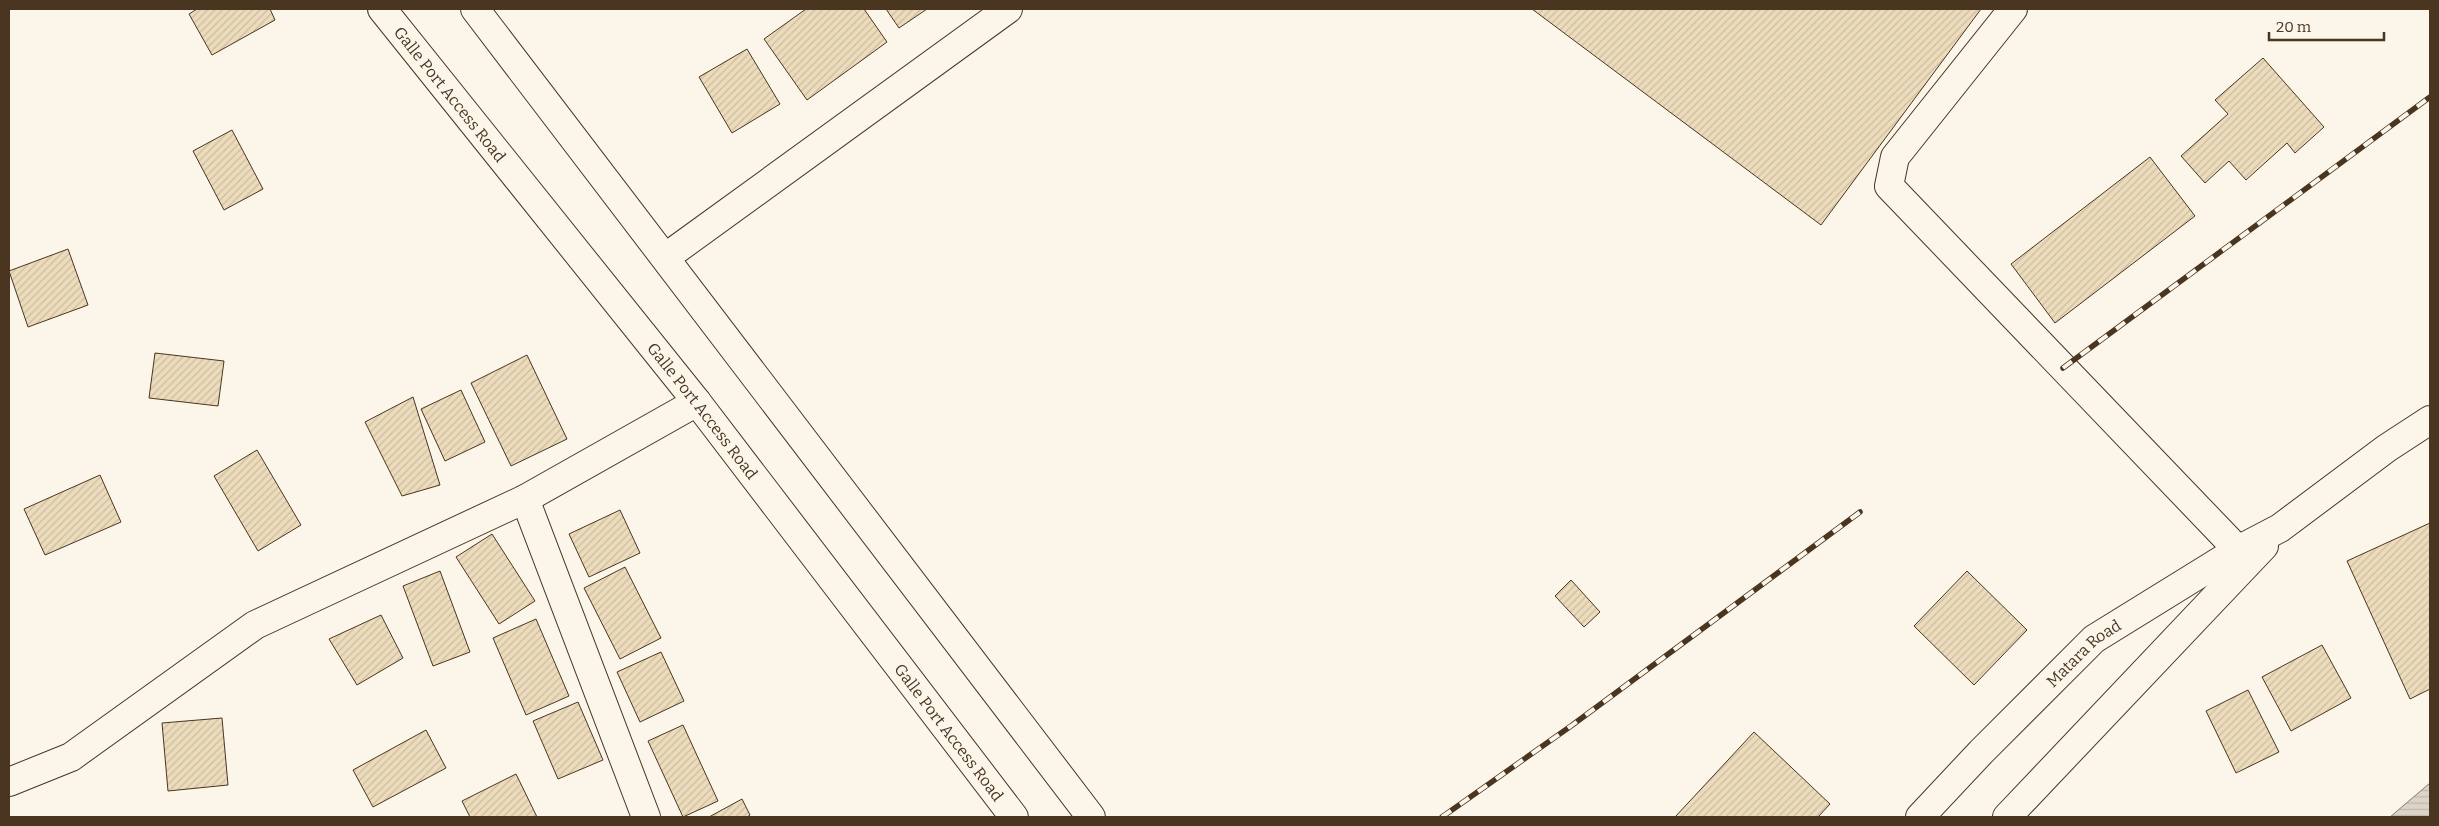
<svg xmlns="http://www.w3.org/2000/svg" width="2439" height="826" viewBox="0 0 2439 826" font-family="Bitter,serif">
<style>
.water{fill:url(#water-rules);stroke:#887966}
.building{fill:url(#building-hatch);stroke:#4a3520}
.lines{fill:none;stroke-linecap:round;stroke-linejoin:round}
.minor-casing{stroke:#4a3520;stroke-width:30}
.major-casing{stroke:#4a3520;stroke-width:30}
.highway-casing{stroke:#4a3520;stroke-width:30}
.minor{stroke:#fbf6e9;stroke-width:28}
.major{stroke:#fbf6e9;stroke-width:28}
.highway{stroke:#fbf6e9;stroke-width:28}
.rail-casing{stroke:#4a3520;stroke-width:5.5}
.rail{stroke:#fbf6e9;stroke-width:4;stroke-dasharray:11;stroke-linecap:butt}
.labels{text-anchor:middle;dominant-baseline:central;stroke-width:4;stroke-linejoin:round;paint-order:stroke}
.street-label{font-size:16px;fill:#4a3520;stroke:#fbf6e9}
</style>
<defs>
<pattern id="water-rules" width="6" height="5" patternUnits="userSpaceOnUse" patternTransform="scale(1.25)"><rect width="6" height="5" fill="#dcd4c6"/><path d="M0 2.5h6" fill="none" stroke="#beb7aa"/></pattern>
<pattern id="building-hatch" width="6" height="6" patternUnits="userSpaceOnUse" patternTransform="scale(1.25)"><rect width="6" height="6" fill="#ecdcbc"/><path d="M-1 1l2-2M0 6l6-6M5 7l2-2" fill="none" stroke="#ccbda1"/></pattern>
</defs>
<rect width="100%" height="100%" fill="#fbf6e9"/>
<path class="water" d="M2430,783V817H2390Z"/>
<g class="building">
<path d="M197,9H270L275,20L212,55L189,14Z"/>
<path d="M806,9H864L887,42L807,100L764,39Z"/>
<path d="M886,9H927L899,28Z"/>
<path d="M1532,9H1981L1821,225Z"/>
<path d="M747,49L780,104L732,133L699,77Z"/>
<path d="M2263,58L2324,127L2295,153L2287,143L2246,180L2229,161L2205,183L2181,156L2228,114L2215,100Z"/>
<path d="M232,130L263,189L224,210L193,151Z"/>
<path d="M2150,157L2195,216L2055,323L2011,264Z"/>
<path d="M68,249L88,305L28,327L9,271Z"/>
<path d="M155,353L224,361L218,406L149,398Z"/>
<path d="M527,355L567,439L511,466L471,383Z"/>
<path d="M461,390L485,442L445,461L421,409Z"/>
<path d="M413,397L440,485L402,496L365,422Z"/>
<path d="M257,450L301,525L258,551L214,476Z"/>
<path d="M100,475L121,522L45,555L24,509Z"/>
<path d="M620,510L640,553L589,577L569,534Z"/>
<path d="M2430,523V689L2410,699L2347,561Z"/>
<path d="M492,534L535,601L499,624L456,557Z"/>
<path d="M625,567L661,638L620,659L584,588Z"/>
<path d="M440,571L470,652L433,666L403,586Z"/>
<path d="M1967,571L2027,630L1974,685L1914,626Z"/>
<path d="M1571,580L1600,612L1584,627L1555,596Z"/>
<path d="M381,615L403,658L357,685L329,639Z"/>
<path d="M536,619L569,696L526,715L493,638Z"/>
<path d="M2322,645L2351,698L2291,731L2262,677Z"/>
<path d="M661,652L684,701L640,722L617,672Z"/>
<path d="M2248,690L2279,752L2236,773L2206,711Z"/>
<path d="M578,702L603,760L558,779L533,721Z"/>
<path d="M222,718L228,785L168,791L162,723Z"/>
<path d="M683,725L718,801L683,817L648,741Z"/>
<path d="M426,730L446,768L373,807L353,770Z"/>
<path d="M1754,732L1830,804L1818,817H1675Z"/>
<path d="M516,774L537,817H470L462,801Z"/>
<path d="M742,799L750,815L747,817H709Z"/>
</g>
<g class="lines">
<g class="minor-casing">
<g id="minor">
<path d="M2013,9L1895,157L1889,186L2238,550"/>
<path d="M666,257L1008,9"/>
<path d="M525,499L646,817"/>
<path d="M9,782L71,757L255,625L525,499L697,402"/>
</g>
</g>
<g class="major-casing">
<g id="major">
<path id="s1" d="M382,9L697,402L1014,817"/>
<path d="M475,9L1091,817"/>
</g>
</g>
<g class="highway-casing">
<g id="highway">
<path id="s2" d="M1920,817L1981,752L2094,639L2238,550L2280,528L2387,448L2430,420"/>
<path d="M2007,817L2264,546"/>
</g>
</g>
<use href="#minor" class="minor"/>
<use href="#major" class="major"/>
<use href="#highway" class="highway"/>
<g class="rail-casing">
<g id="rail">
<path d="M2063,368L2430,97"/>
<path d="M1442,817L1571,726L1860,512"/>
</g>
</g>
<use href="#rail" class="rail"/>
</g>
<g class="labels">
<g class="street-label">
<text stroke="none"><textPath href="#s1" startOffset="109">Galle Port Access Road</textPath></text>
<text stroke="none"><textPath href="#s1" startOffset="514">Galle Port Access Road</textPath></text>
<text stroke="none"><textPath href="#s2" startOffset="232">Matara Road</textPath></text>
<text stroke="none"><textPath href="#s1" startOffset="919">Galle Port Access Road</textPath></text>
</g>
</g>
<rect width="2439" height="826" fill="none" stroke="#4a3520" stroke-width="20"/>
<path d="M2269 32v8h115v-8" fill="none" stroke="#4a3520" stroke-width="2.5"/>
<text x="2276" y="32" font-size="15" fill="#4a3520" stroke="#fbf6e9" stroke-width="4" paint-order="stroke">20 m</text>
</svg>
